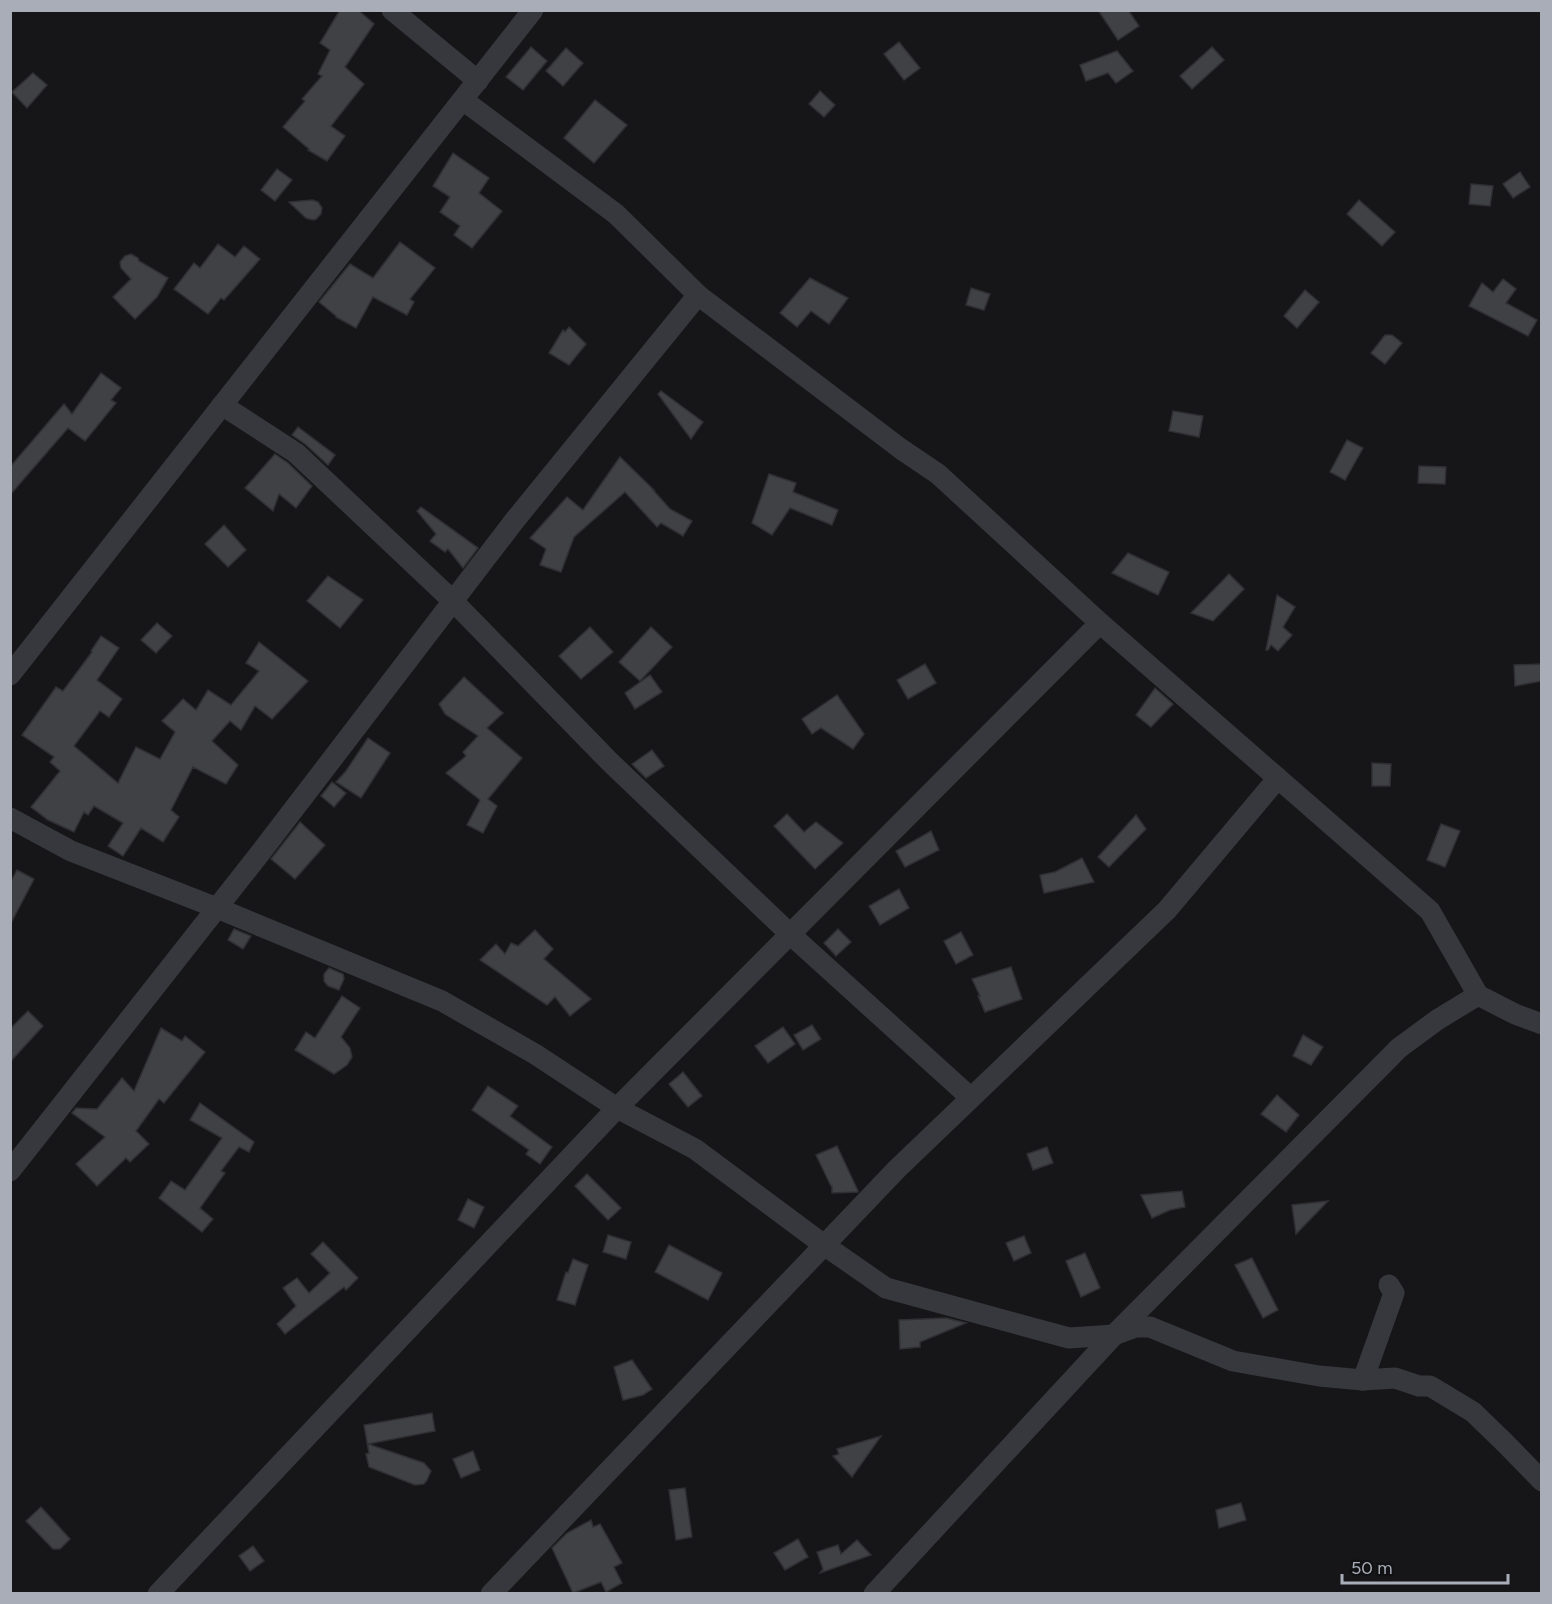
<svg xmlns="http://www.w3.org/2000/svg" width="1552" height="1604" viewBox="0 0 1552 1604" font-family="Figtree,sans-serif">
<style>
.building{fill:#404145;stroke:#303034;stroke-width:1.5}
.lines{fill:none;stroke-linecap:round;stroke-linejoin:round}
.street{stroke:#37383d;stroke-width:21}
</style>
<rect width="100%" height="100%" fill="#161618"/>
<g class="building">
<path d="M340,10H358L374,24L345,67L364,84L331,126L345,136L327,161L308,150L309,149L283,127L305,101L302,99L322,76L318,74L330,50L320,43Z"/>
<path d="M1098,10H1128L1139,26L1118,40Z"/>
<path d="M899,42L920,68L904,80L884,54Z"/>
<path d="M531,47L547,61L523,90L506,77Z"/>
<path d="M1212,47L1224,60L1192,89L1180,76Z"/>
<path d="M566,48L583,63L563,86L546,71Z"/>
<path d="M1117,51L1133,71L1116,83L1108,73L1086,81L1080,65Z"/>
<path d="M33,73L47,85L27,108L12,92Z"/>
<path d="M820,91L835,105L824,117L809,104Z"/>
<path d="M595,100L627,125L594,163L564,138Z"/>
<path d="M453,153L489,178L479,193L502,211L472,248L454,235L460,226L440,212L450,197L433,186Z"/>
<path d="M277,169L292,180L275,201L261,190Z"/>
<path d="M1520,172L1530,187L1513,198L1503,184Z"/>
<path d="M1471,184L1493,186L1490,206L1469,204Z"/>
<path d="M312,200L318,202L322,208L321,214L316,219L313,220L306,218L289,202Z"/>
<path d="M1359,200L1395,232L1382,246L1347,214Z"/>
<path d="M400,242L435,268L410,299L414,302L407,315L373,297L356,328L336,317V316L319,302L350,264L373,278Z"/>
<path d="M218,244L235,257L244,246L260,259L224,300L221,298L208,314L174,289L194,263L200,268Z"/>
<path d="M131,254L138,258L139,261L168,278L157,297L135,319L113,297L131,279L121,268L120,262L125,256Z"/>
<path d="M810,278L848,298L829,324L811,311L797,327L780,313Z"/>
<path d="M1503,279L1516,289L1506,303L1537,320L1528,336L1469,306L1482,283L1493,292Z"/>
<path d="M971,288L990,294L984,310L966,305Z"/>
<path d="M1305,290L1319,302L1297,328L1284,316Z"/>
<path d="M569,327L586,344L569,365L549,353L563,330L565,332Z"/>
<path d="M1385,335H1392L1402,343L1385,364L1371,353Z"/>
<path d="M101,373L121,388L111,400L116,403L85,441L68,428L10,495V467L64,404L72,414Z"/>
<path d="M661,391L703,422L691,439L658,394Z"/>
<path d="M1173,411L1203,416L1199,437L1169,431Z"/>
<path d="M298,427L335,455L328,465L305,444L292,435Z"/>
<path d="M1347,440L1363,448L1345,480L1330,472Z"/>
<path d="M275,454L288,463L312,486L296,508L279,494L273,511L245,488Z"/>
<path d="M620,457L654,490H653L670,509L692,521L683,536L661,523L657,527L625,492L574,537L561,572L540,565L546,549L530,538L567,497L583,510Z"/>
<path d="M1419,466L1446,467L1445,484L1418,483Z"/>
<path d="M769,474L796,483L793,492L838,510L832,525L790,508L772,535L752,523Z"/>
<path d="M421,507L478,548L463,568L448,549L445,552L430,541L436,534L417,511Z"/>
<path d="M224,525L246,550L228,567L205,544Z"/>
<path d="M1128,553L1169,572L1158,595L1112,573Z"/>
<path d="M1229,574L1244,589L1213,621L1191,613Z"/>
<path d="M328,576L363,600L340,628L307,601Z"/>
<path d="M1277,595L1295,607L1283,627L1292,635L1278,651L1271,645L1268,650H1266Z"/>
<path d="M157,623L172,636L156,653L141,640Z"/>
<path d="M590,627L613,652L581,679L559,656Z"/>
<path d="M651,627L672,647L640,681L619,662Z"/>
<path d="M101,636L119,648L97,680L122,699L109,717L100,711L74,746L118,783L136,747L160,759L175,732L162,721L183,699L196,710L208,690L231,705L259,671L246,663L259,642L308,681L272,719L255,706L241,730L230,721L212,741L238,765L226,784L193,767L171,810L179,817L163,842L141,828L123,856L108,846L123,823L94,806L88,815L84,812L74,832L48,820L31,807L60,771L50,762L54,757L22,735L56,687L63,691L92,652L91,651Z"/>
<path d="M925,664L936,683L908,699L897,680Z"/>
<path d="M1542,664V681L1515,686L1514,665Z"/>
<path d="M650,675L662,692L635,709L625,693Z"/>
<path d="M464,677L503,713L487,728L522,758L488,799L497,806L483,833L467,825L480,800L446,773L466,756L463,752L478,736L445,714L439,704Z"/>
<path d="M1155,688L1173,704L1151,727L1136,715Z"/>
<path d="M837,695L864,734L853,749L821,728L812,734L802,719Z"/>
<path d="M368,738L390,753L361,798L336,782L346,771Z"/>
<path d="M652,750L664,766L646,778L632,764Z"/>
<path d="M1372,763L1391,764L1390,786H1372Z"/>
<path d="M332,782L346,793L334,807L321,796Z"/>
<path d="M787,814L804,832L816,822L843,843L815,869L774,826Z"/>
<path d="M1136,815L1146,829L1109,867L1098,857Z"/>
<path d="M300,822L325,845L295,879L271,859Z"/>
<path d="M1441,824L1460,831L1445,867L1427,860Z"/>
<path d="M931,831L939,850L905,867L896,851Z"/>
<path d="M1082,858L1094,882L1044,893L1040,875L1055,872Z"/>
<path d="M17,870L34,879L10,925V883Z"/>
<path d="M899,889L909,908L880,925L869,906Z"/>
<path d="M234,929L251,936L243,949L228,940Z"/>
<path d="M838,929L851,942L836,956L824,943Z"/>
<path d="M535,930L553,949L544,959L591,999L570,1016L555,997L547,1005L480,960L496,944L505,954L511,943L518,946Z"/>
<path d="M961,932L973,955L956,964L944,941Z"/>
<path d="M1011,967L1022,999L985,1012L978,996H980L972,979Z"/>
<path d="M329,968L343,974L344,979L339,990L328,986L324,981V974Z"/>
<path d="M342,996L360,1008L341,1037L350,1048L352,1057L347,1065L334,1074L295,1050L306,1032L315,1038Z"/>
<path d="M28,1011L43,1026L10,1062V1029Z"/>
<path d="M812,1025L821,1039L803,1050L794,1035Z"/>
<path d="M783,1027L795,1044L768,1063L755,1046Z"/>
<path d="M161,1028L182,1041L185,1036L205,1052L164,1103L159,1099L136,1131L149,1144L130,1162L126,1158L97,1186L76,1164L105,1137L72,1113L76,1108L97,1109L122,1078L134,1091Z"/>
<path d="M1303,1035L1323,1047L1311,1065L1293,1056Z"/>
<path d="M683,1072L702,1096L688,1107L669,1084Z"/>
<path d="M488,1086L518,1106L510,1116L552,1147L540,1164L526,1154L529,1150L472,1110Z"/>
<path d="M1277,1095L1299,1115L1286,1132L1261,1114Z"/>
<path d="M200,1103L254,1142L249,1152L239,1147L221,1171L225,1173L200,1208L213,1219L202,1232L159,1198L171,1181L185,1190L222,1138L190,1120Z"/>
<path d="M837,1146L858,1191V1192L832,1193V1186H831L816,1155Z"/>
<path d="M1047,1147L1053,1163L1033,1170L1027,1154Z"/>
<path d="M587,1174L621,1208L608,1220L575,1186Z"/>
<path d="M1182,1191L1185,1207L1170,1210L1152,1218L1141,1195Z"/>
<path d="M468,1199L484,1207L474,1228L458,1220Z"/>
<path d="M1328,1201L1296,1234L1292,1205Z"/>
<path d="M608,1235L631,1242L626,1259L603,1252Z"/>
<path d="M1024,1236L1031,1253L1014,1261L1006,1243Z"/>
<path d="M323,1242L358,1278L346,1290L344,1287L285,1334L277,1324L296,1306L283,1288L297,1278L309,1293L330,1273L311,1254Z"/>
<path d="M669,1245L722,1273L708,1300L655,1272Z"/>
<path d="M1085,1253L1100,1288L1081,1297L1066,1261Z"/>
<path d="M1252,1258L1278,1310L1263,1318L1235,1265Z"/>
<path d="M573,1259L588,1265L575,1305L557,1300L566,1272L568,1273Z"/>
<path d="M946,1318L966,1323L920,1342V1347L900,1349L899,1320Z"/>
<path d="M632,1360L652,1389L643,1395L623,1400L614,1367Z"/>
<path d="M432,1413L435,1431L368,1444L424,1463L431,1471L427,1480L424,1484L415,1485L369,1467L366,1454L369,1453L364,1425Z"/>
<path d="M881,1436L852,1477L833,1456L839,1454L837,1449Z"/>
<path d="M473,1451L480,1470L461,1478L453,1459Z"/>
<path d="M685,1488L692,1537L676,1540L669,1490Z"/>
<path d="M1241,1503L1246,1520L1219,1528L1216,1510Z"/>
<path d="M41,1507L70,1539L60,1549H53L26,1521Z"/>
<path d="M591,1520L593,1527L600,1524L622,1563L614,1567L622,1583L606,1592L601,1582L573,1593L552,1548L567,1533Z"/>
<path d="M798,1539L808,1557L785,1570L774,1553Z"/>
<path d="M857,1540L871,1555L820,1573L823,1569L817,1552L838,1545L841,1554Z"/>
<path d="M253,1546L264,1561L250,1571L239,1556Z"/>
</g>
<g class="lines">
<g class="street">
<path d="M392,10L478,81"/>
<path d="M463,100L616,214L698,295L901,449L938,474L1100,623L1430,911L1478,995"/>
<path d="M222,405L296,453L453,601L610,762L790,934L971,1098"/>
<path d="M10,675L533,10"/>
<path d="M10,818L71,851L217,908L442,1001L535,1054L617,1108L695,1149L824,1245L886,1288L1069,1338L1114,1335L1136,1327H1150L1233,1361L1319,1376L1363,1380L1395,1378L1419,1386H1430L1473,1412L1505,1443L1542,1481"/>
<path d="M10,1171L261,852L515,520L698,295"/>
<path d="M1363,1380L1394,1293L1389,1285"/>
<path d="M158,1594L617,1108L1100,623"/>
<path d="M491,1594L897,1169L1167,910L1278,778"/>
<path d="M874,1594L1114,1335L1399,1048L1437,1020L1478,995L1515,1014L1542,1024"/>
</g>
</g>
<rect width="1552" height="1604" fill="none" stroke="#a8adb8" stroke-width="24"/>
<path d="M1342 1574v9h166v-9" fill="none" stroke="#a8adb8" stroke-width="3"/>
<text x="1351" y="1574" font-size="18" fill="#a8adb8" stroke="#111113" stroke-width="4.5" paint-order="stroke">50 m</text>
</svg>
